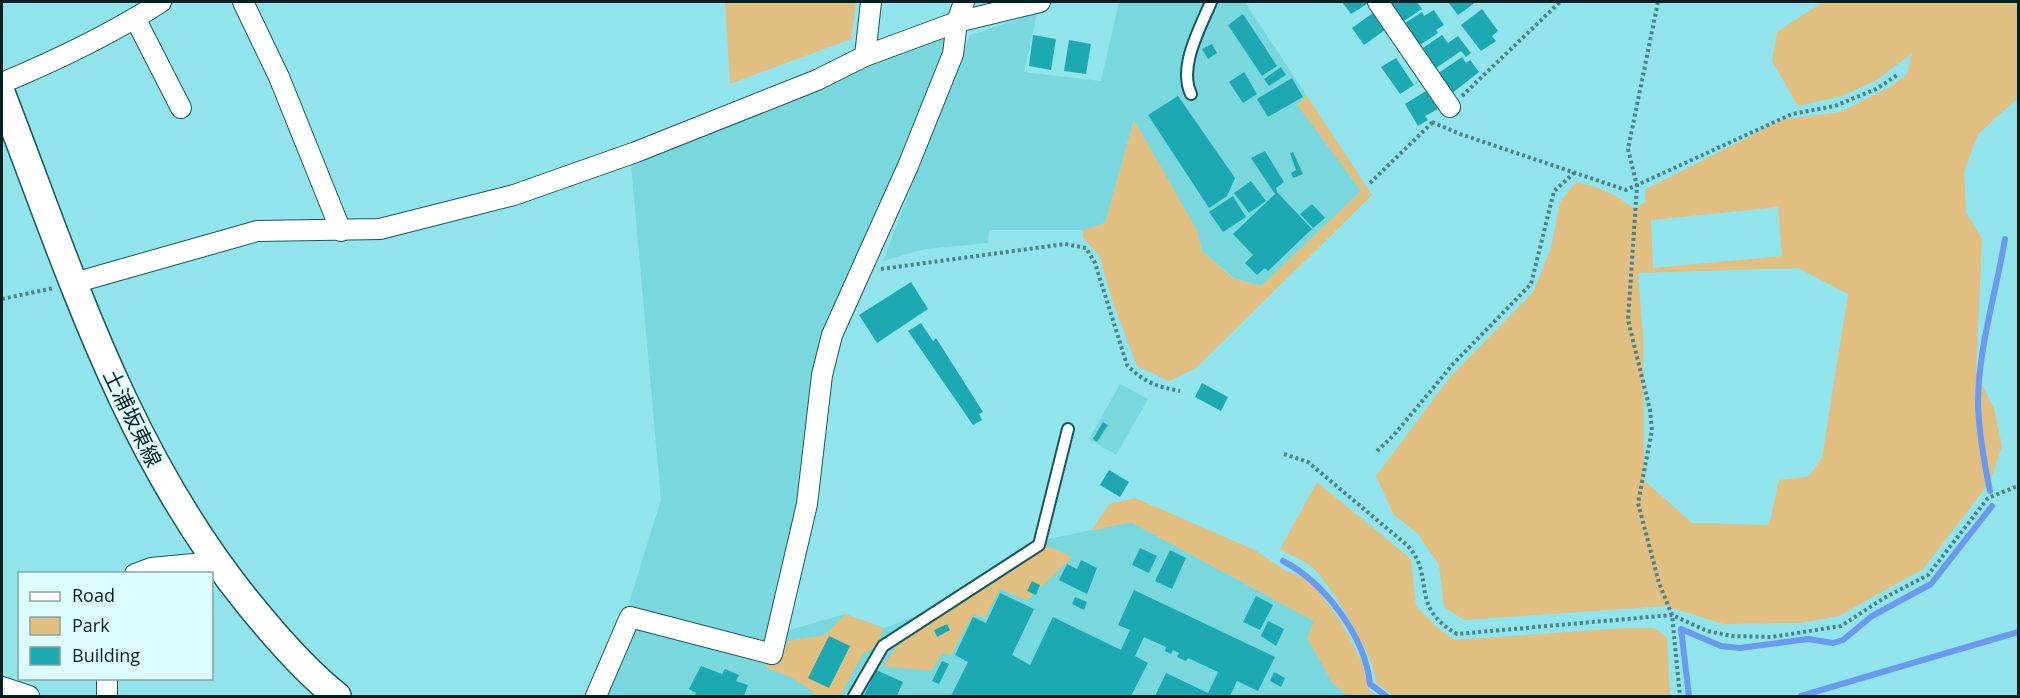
<svg xmlns="http://www.w3.org/2000/svg" width="2020" height="698" viewBox="0 0 2020 698" font-family="'Open Sans','Noto Sans JP',sans-serif">
<style>
.built{fill:#79d7de}
.green{fill:#e1bf80;fill-rule:evenodd}
.lines{fill:none;stroke-linecap:round;stroke-linejoin:round}
.stream{stroke:#6b99ef;stroke-width:6}
.building{fill:#1da9b2}
.service-casing{stroke:#16595e;stroke-width:14}
.minor-casing{stroke:#16595e;stroke-width:22}
.secondary-casing{stroke:#16595e;stroke-width:30}
.path{stroke:#4a8489;stroke-width:4;stroke-dasharray:3 3;stroke-linecap:butt}
.service{stroke:#fff;stroke-width:10}
.minor{stroke:#fff;stroke-width:20}
.secondary{stroke:#fff;stroke-width:27}
.labels{text-anchor:middle;dominant-baseline:central;stroke-width:4.5;stroke-linejoin:round;paint-order:stroke}
.street-label{font-size:21px;fill:#002023;stroke:#ddfcfe}
</style>
<rect width="100%" height="100%" fill="#91e4eb"/>
<g class="built">
<path d="M1119,2H1245L1307,96L1297,104L1361,191L1261,286L1234,278L1202,251L1197,232L1134,120L1105,223L1083,230H989L988,243L925,249L883,261L970,35L1037,13L1024,72L1101,81Z"/>
<path d="M949,33L940,68L831,322L801,492L764,644L628,606L661,500L631,164Z"/>
<path d="M1120,384L1148,399L1116,455L1089,439Z"/>
<path d="M1131,522L1314,621L1332,682L1347,696H604L633,627L777,663L786,631L845,614L884,628L928,612L1038,541Z"/>
</g>
<g class="green">
<path d="M725,2H856L851,39L730,84Z"/>
<path d="M1823,2H2018V98L1978,134L1964,172L1966,212L1982,239L1976,372L1994,409L2002,446L1990,482L1923,569L1839,616L1800,623L1723,624L1666,606L1464,620L1444,607L1439,565L1418,534L1394,515L1376,476L1450,377L1533,292L1551,248L1560,202L1576,182C1599,187 1617,194 1634,209L1645,202L1646,189L1784,119L1840,112L1888,88L1907,74L1912,53L1877,80L1842,96L1798,106L1772,61L1777,32ZM1778,207L1782,256L1653,268L1651,220ZM1798,268L1848,294L1822,458L1808,477L1779,480L1769,525L1692,523L1644,480L1643,337L1638,273Z"/>
<path d="M1307,96L1372,195L1196,368L1169,381L1137,366L1112,300L1099,255L1083,238V230L1105,223L1134,120L1198,232L1202,251L1233,278L1261,286L1361,191L1297,104Z"/>
<path d="M1317,482L1411,559L1416,606L1437,627L1454,640L1626,628H1654L1667,637L1670,696H1394L1376,683C1377,659 1331,585 1313,568C1304,560 1290,555 1280,549Z"/>
<path d="M1135,498L1255,550L1286,571L1302,577L1319,592L1342,623L1361,660L1369,690L1378,696H1347L1332,682L1307,638L1314,621L1131,522L1091,531L1109,504Z"/>
<path d="M1045,545L1073,557L1027,600L1000,589L985,618L973,614L951,655L943,653L931,671L883,666L897,646Z"/>
<path d="M845,614L883,628L878,645L862,655L840,696H812L813,691L790,677L765,667L770,661L780,665L787,641L825,635ZM829,636L850,646L829,688L809,677Z"/>
</g>
<g class="lines">
<g class="stream">
<path d="M1990,491C1984,462 1979,434 1978,404C1978,349 1996,293 2005,239"/>
<path d="M1283,561C1325,583 1365,636 1370,684L1386,696"/>
<path d="M1689,696L1681,629L1721,646L1740,648L1808,639L1833,643L1843,640L1872,616L1931,584L1992,506"/>
<path d="M1801,696L2018,632"/>
</g>
</g>
<g class="building">
<path d="M1342,2H1370L1351,14Z"/>
<path d="M1394,2H1417L1422,9L1404,21L1391,4Z"/>
<path d="M1448,2H1476L1458,15Z"/>
<path d="M1482,9L1498,31L1492,36L1496,41L1481,51L1461,25Z"/>
<path d="M1434,10L1444,25L1436,30L1438,33L1420,45L1405,23L1422,12L1424,16Z"/>
<path d="M1373,13H1376L1386,26L1385,30L1364,45L1352,28Z"/>
<path d="M1243,14L1277,66L1262,76L1228,25Z"/>
<path d="M1033,35L1056,39L1051,70L1029,66Z"/>
<path d="M1442,35L1448,43L1458,36L1471,53L1466,57L1461,51L1436,68L1423,48Z"/>
<path d="M1069,40L1091,44L1086,74L1064,71Z"/>
<path d="M1212,44L1217,53L1208,59L1202,49Z"/>
<path d="M1462,57L1466,63L1470,60L1479,72L1451,94L1437,74Z"/>
<path d="M1396,58L1414,85L1400,94L1381,67Z"/>
<path d="M1281,67L1286,75L1269,86L1264,79Z"/>
<path d="M1244,72L1257,94L1243,103L1229,82Z"/>
<path d="M1292,78L1303,97L1268,117L1257,99Z"/>
<path d="M1426,91L1438,109L1425,116L1428,120L1418,126L1405,104Z"/>
<path d="M1178,96L1235,178L1227,196L1209,208L1148,115Z"/>
<path d="M1265,151L1284,182L1276,188L1277,192L1312,229L1268,271L1265,268L1257,275L1245,263L1253,255L1233,234L1275,194L1251,158Z"/>
<path d="M1293,152L1303,174L1293,178L1291,173L1296,170L1290,153Z"/>
<path d="M1251,181L1266,201L1249,213L1234,193Z"/>
<path d="M1233,196L1246,217L1223,232L1209,212Z"/>
<path d="M1312,204L1325,218L1313,228L1300,214Z"/>
<path d="M911,282L928,309L877,343L859,315Z"/>
<path d="M921,323L933,341L936,338L983,412L979,414L982,420L973,425L908,331Z"/>
<path d="M1202,383L1228,397L1221,411L1195,397Z"/>
<path d="M1103,422L1108,425L1097,442L1093,439Z"/>
<path d="M1109,470L1129,482L1120,497L1100,485Z"/>
<path d="M1140,548L1157,556L1149,573L1132,565Z"/>
<path d="M1170,550L1186,558L1172,589L1155,581Z"/>
<path d="M1081,560L1097,568L1087,594L1059,580L1067,564L1077,569Z"/>
<path d="M1032,581L1040,585L1036,595L1027,591Z"/>
<path d="M1134,590L1275,657L1258,691L1237,681L1230,696H1155L1166,673L1208,693L1218,672L1188,658L1186,661L1177,657L1179,653L1173,650L1171,654L1165,651L1166,647L1144,637L1135,656L1148,663L1131,696H951L968,662L955,655L973,617L986,623L1000,593L1034,609L1012,655L1030,665L1053,617L1121,650L1130,630L1118,625Z"/>
<path d="M1256,596L1273,605L1260,630L1243,622Z"/>
<path d="M1075,597L1087,602L1084,610L1072,604Z"/>
<path d="M1268,621L1284,629L1276,646L1261,636Z"/>
<path d="M947,624L950,630L937,637L934,630Z"/>
<path d="M829,636L850,646L829,688L808,678Z"/>
<path d="M942,661L949,664L939,684L932,681Z"/>
<path d="M701,666L722,674L725,669L739,675L736,681L748,685L744,696H695L696,693L689,689Z"/>
<path d="M876,670L903,682L897,696H864Z"/>
<path d="M1274,672L1285,678L1281,687L1270,681Z"/>
</g>
<g class="lines">
<g class="service-casing">
<g id="service">
<path d="M1191,94C1178,67 1200,28 1211,2"/>
<path d="M854,696L883,646L1039,545L1068,429"/>
</g>
</g>
<g class="minor-casing">
<g id="minor">
<path d="M243,2L279,77L341,231"/>
<path d="M1378,2L1450,107"/>
<path d="M135,18L181,108"/>
<path d="M865,56L871,2"/>
<path d="M2,83C57,60 110,35 161,2"/>
<path d="M74,283L257,231L380,229L514,195L636,152L817,80L865,56L957,22L1040,2"/>
<path d="M135,574L151,568L215,562"/>
<path d="M2,687L29,696"/>
<path d="M107,696V678"/>
<path d="M596,696L630,617L772,654L807,504L822,375L832,335L908,166L953,54L957,22L964,2"/>
</g>
</g>
<g class="secondary-casing">
<path id="secondary" d="M2,95C71,274 126,453 249,604C275,636 305,671 337,696"/>
</g>
<g class="path">
<path d="M1658,2L1628,149L1637,186L1628,320L1650,410L1652,430L1638,503L1659,583L1672,615L1680,696"/>
<path d="M1462,96L1560,2"/>
<path d="M1432,122L1460,134L1626,190L1792,114L1835,106L1876,89L1899,74"/>
<path d="M1370,183L1434,121"/>
<path d="M881,269L1065,244L1086,248L1095,263L1127,365C1143,382 1158,387 1180,391"/>
<path d="M2,299L54,288"/>
<path d="M1377,451L1394,435L1453,364L1531,284L1554,191L1574,173"/>
<path d="M1284,454L1308,462L1408,546C1436,577 1408,606 1457,634L1672,615L1707,631L1732,636L1772,637L1841,626L1884,598L1928,575L1988,498L2018,486"/>
</g>
<use href="#service" class="service"/>
<use href="#minor" class="minor"/>
<use href="#secondary" class="secondary"/>
</g>
<g class="labels">
<g class="street-label">
<text transform="translate(133 418) rotate(64)">土浦坂東線</text>
</g>
</g>
<rect width="2020" height="698" fill="none" stroke="#002023" stroke-width="6"/>
<rect x="18" y="572" width="195" height="108" fill="#ddfcfe" stroke="#85a4a6" stroke-width="1.5"/>
<rect x="30" y="592" width="30" height="9" fill="#ffffff" stroke="#85a4a6" stroke-width="1.5"/>
<text x="72" y="602" font-size="18" fill="#002023">Road</text>
<rect x="30" y="617" width="30" height="18" fill="#e1bf80" stroke="#85a4a6" stroke-width="1.5"/>
<text x="72" y="632" font-size="18" fill="#002023">Park</text>
<rect x="30" y="647" width="30" height="18" fill="#1da9b2" stroke="#85a4a6" stroke-width="1.5"/>
<text x="72" y="662" font-size="18" fill="#002023">Building</text>
</svg>
